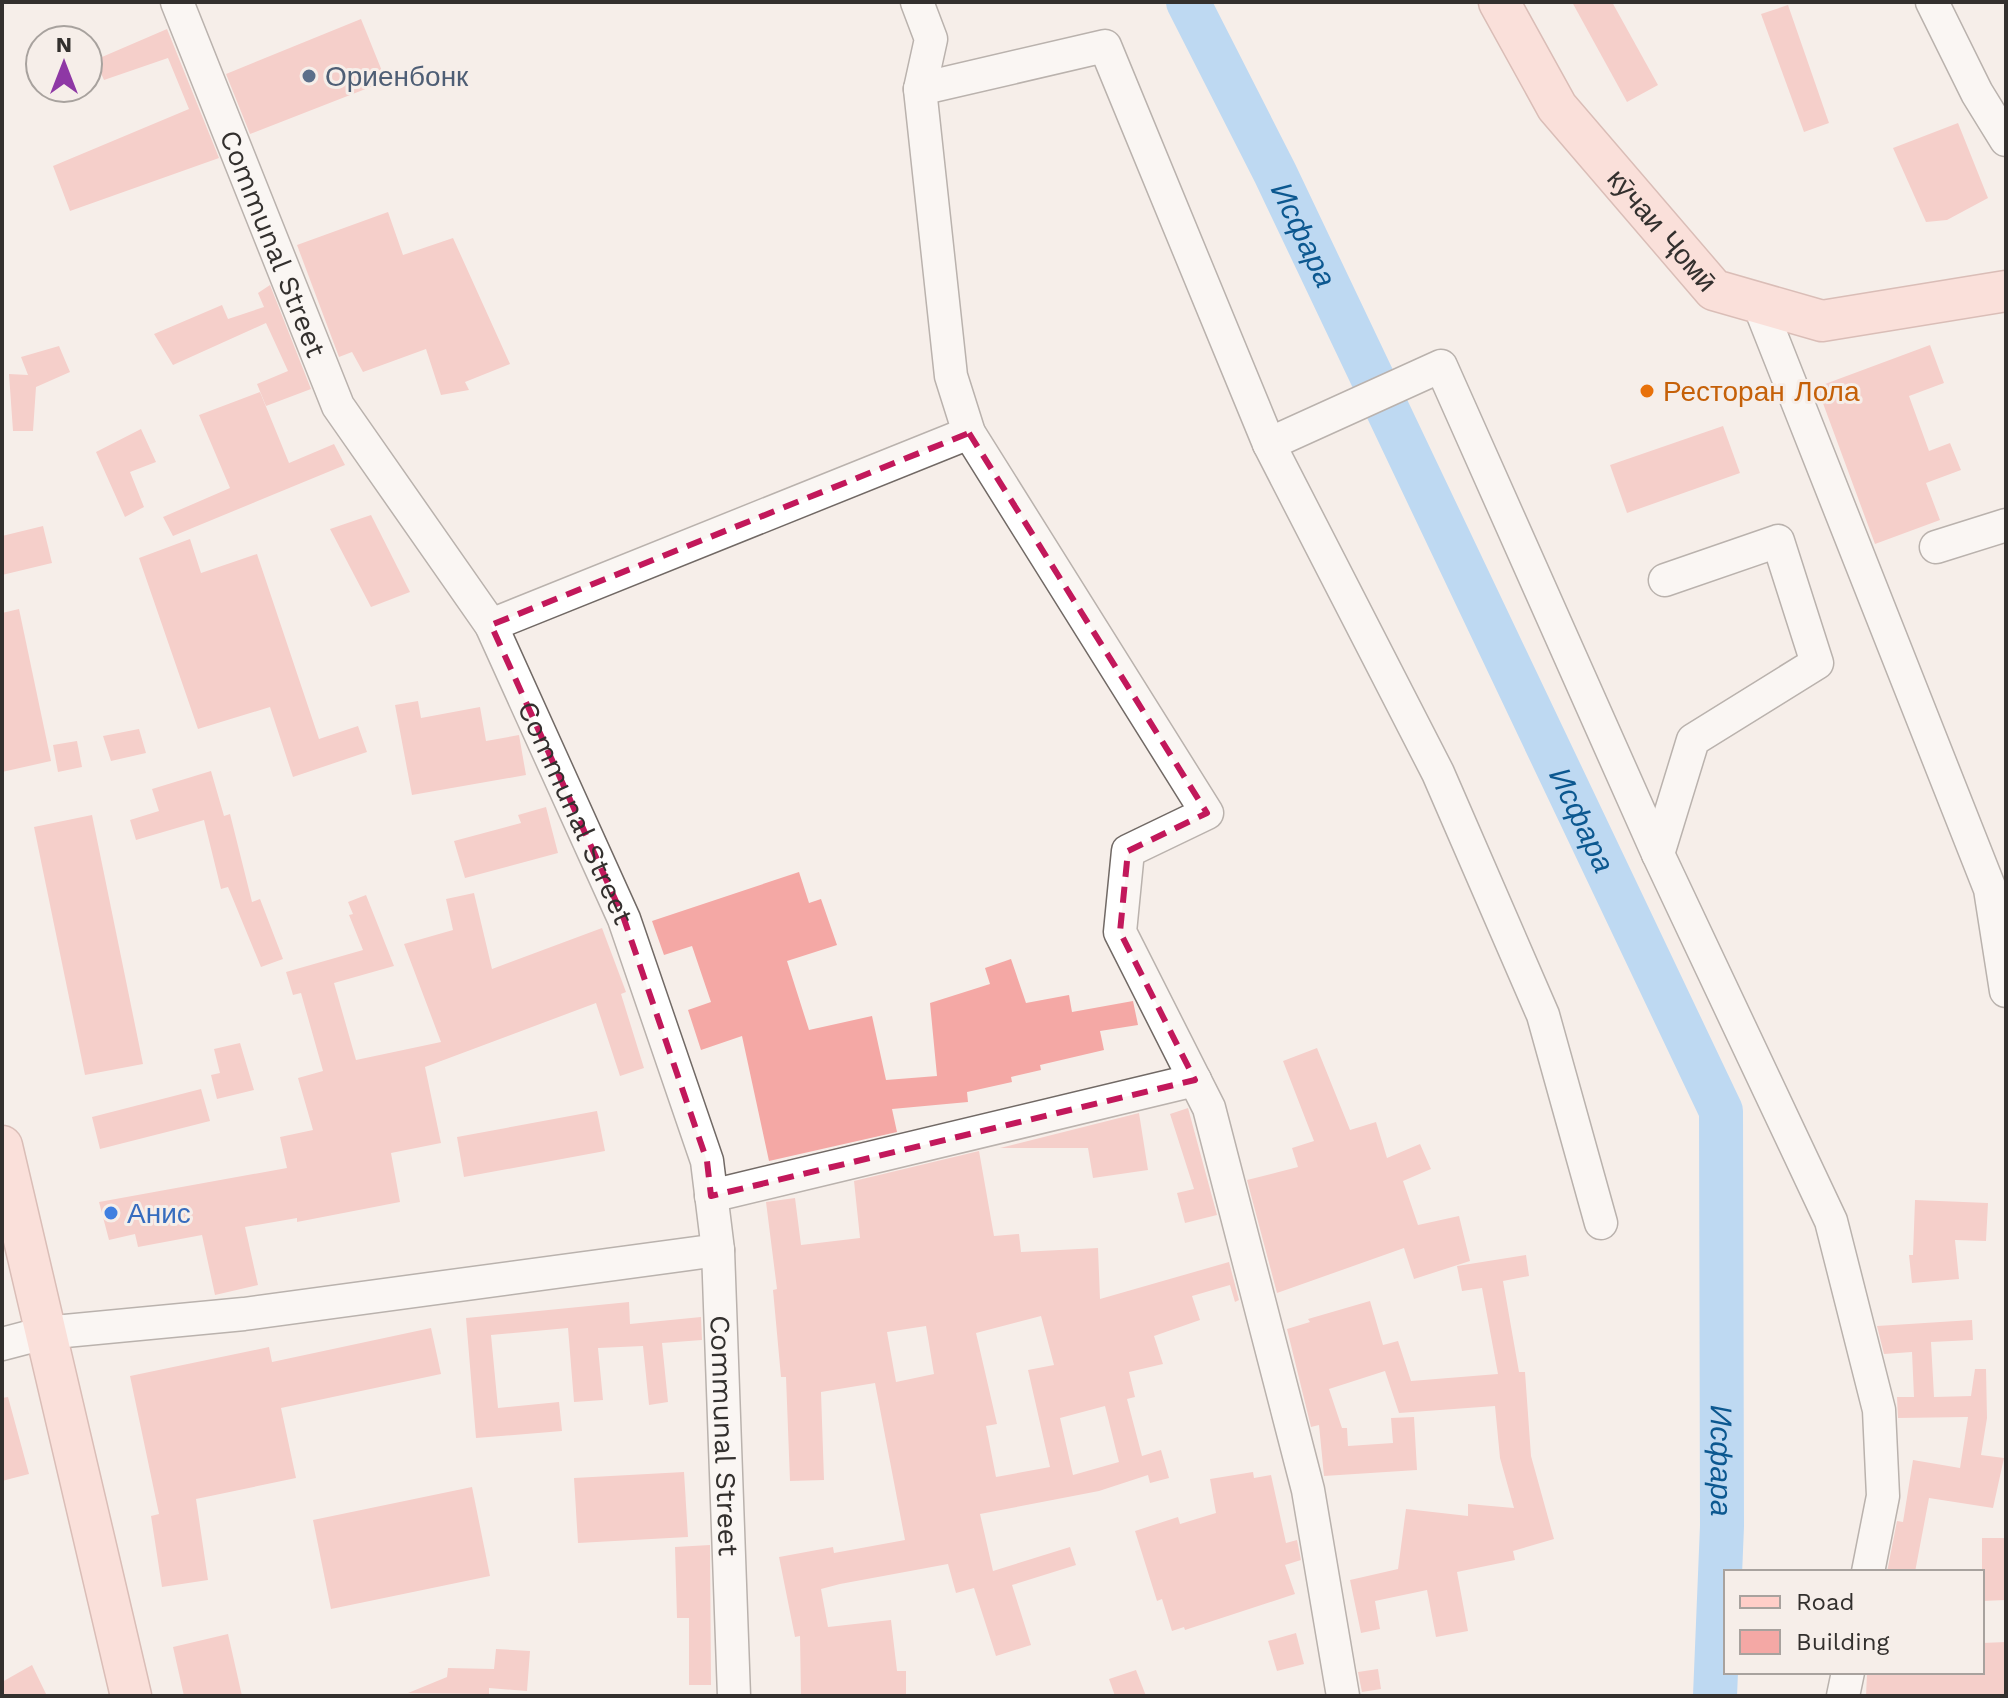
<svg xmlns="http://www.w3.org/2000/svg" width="2008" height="1698" viewBox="0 0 2008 1698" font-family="'Work Sans',sans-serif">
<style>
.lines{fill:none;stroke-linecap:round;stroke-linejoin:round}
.river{stroke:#7bbefd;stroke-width:44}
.building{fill:#f4a8a5;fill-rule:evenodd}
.minor-casing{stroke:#716965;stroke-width:35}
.major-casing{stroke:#b8827a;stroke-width:43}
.minor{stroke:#fff;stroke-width:32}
.major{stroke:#ffcec8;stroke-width:40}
.marked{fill:none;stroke:#c2185b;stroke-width:6;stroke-dasharray:16 10;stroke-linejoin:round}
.service-dot{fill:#5c6f8a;stroke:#f6eee9;stroke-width:3}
.food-dot{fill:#e8710a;stroke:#f6eee9;stroke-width:3}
.shop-dot{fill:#3f7fe0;stroke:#f6eee9;stroke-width:3}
.labels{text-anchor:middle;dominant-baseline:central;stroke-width:6;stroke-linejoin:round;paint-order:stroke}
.service-label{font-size:28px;fill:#4e5e75;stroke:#f6eee9;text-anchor:start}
.street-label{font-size:28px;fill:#33302e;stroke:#f6eee9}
.food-label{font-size:28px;fill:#c56008;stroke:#f6eee9;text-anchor:start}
.shop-label{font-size:28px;fill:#366cbe;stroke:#f6eee9;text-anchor:start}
.water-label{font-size:30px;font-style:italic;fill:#0c5890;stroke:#f6eee9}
</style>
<rect width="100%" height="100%" fill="#f6eee9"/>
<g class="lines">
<path class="river" id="s1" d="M1188,2L1275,173L1721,1111L1722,1526L1715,1696"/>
</g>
<g class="building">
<path d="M1572,2H1612L1658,85L1627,102Z"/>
<path d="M1788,5L1829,123L1804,132L1761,14Z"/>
<path d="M361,19L386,81L250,134L226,74Z"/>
<path d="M167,29L219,158L70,211L53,166L189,109L168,58L104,80L95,60Z"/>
<path d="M1958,123L1988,198L1947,220L1926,222L1893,148Z"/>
<path d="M388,212L403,255L453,238L510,364L465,382L469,390L441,395L426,349L363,372L352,352L339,357L297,245Z"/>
<path d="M270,285L311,389L266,406L257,384L288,371L266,323L173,365L154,334L222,305L228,319L264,307L258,293Z"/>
<path d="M1930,345L1944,383L1909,396L1929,451L1950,443L1961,470L1926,483L1940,520L1875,544L1817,387Z"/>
<path d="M59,346L70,372L36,387L33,431H13L9,374L28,375L21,357Z"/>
<path d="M260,392L289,463L334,444L345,465L173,536L163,517L230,488L199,415Z"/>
<path d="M1723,426L1740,473L1627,513L1610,465Z"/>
<path d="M141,429L156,462L130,472L144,507L125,517L96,452Z"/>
<path d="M371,515L410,592L371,607L330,529Z"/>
<path d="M43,526L52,563L2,575V536Z"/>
<path d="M190,539L201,573L257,554L319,739L358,726L367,752L293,777L270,707L198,729L139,558Z"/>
<path d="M19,609L51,761L2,772V613Z"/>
<path d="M418,701L421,718L480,707L486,741L519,735L526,775L412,795L395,705Z"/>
<path d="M139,729L146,753L111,761L103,736Z"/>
<path d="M77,741L82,767L58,772L53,745Z"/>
<path d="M211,771L224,816L230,814L252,902L260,899L283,959L261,967L228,887L221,889L204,820L136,840L130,820L159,811L152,789Z"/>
<path d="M546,807L558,853L465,878L454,841L521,823L518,815Z"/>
<path d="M92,815L143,1064L85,1075L34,827Z"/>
<path d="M799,872L809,903L821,899L837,945L787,961L809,1030L872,1016L886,1080L937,1076L930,1003L990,984L985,968L1011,959L1026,1003L1069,995L1072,1012L1133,1001L1138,1025L1100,1031L1104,1050L1040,1065L1041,1070L1011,1077L1012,1082L967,1092L968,1102L892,1109L897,1132L769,1161L742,1036L701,1050L688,1010L711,1002L692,946L664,955L652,921Z"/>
<path d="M474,893L492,969L602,928L626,992L621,994L644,1068L620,1076L596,1003L425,1067L441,1143L391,1153L400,1202L297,1222V1218L245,1227L258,1285L215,1295L202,1235L138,1247L135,1234L109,1240L99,1202L287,1168L280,1137L313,1130L298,1078L323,1071L301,993L293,995L286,972L363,950L349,915L353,914L348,902L366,895L394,966L334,983L356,1060L441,1042L404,944L453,930L446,899Z"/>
<path d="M240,1043L254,1090L217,1099L211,1075L220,1073L214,1049Z"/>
<path d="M1317,1048L1350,1130L1376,1122L1387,1158L1420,1144L1431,1169L1403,1181L1418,1225L1459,1216L1470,1261L1414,1279L1404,1248L1277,1293L1247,1180L1298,1167L1292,1148L1314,1141L1283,1061Z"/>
<path d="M201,1089L210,1121L100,1149L92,1117Z"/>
<path d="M1188,1108L1217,1215L1185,1223L1177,1193L1194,1189L1170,1114Z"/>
<path d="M597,1111L605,1151L464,1177L457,1137Z"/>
<path d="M1139,1113L1148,1170L1093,1178L1088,1148H1000Z"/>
<path d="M979,1151L994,1236L1019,1234L1021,1252L1098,1248L1100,1299L1229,1262L1239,1300L1235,1302L1230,1285L1192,1296L1200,1320L1154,1336L1163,1364L1129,1372L1135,1397L1127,1399L1142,1456L1161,1450L1169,1478L1150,1483L1148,1475L1099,1491L980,1514L993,1571L1070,1547L1076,1565L1012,1585L1031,1645L996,1656L974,1588L956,1593L948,1564L840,1584L821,1589L828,1627L891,1620L897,1671H906V1696H801L800,1636L795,1637L779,1557L833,1547L834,1553L905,1540L875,1383L821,1392L824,1480L790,1481L786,1377H781L773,1290L777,1289L766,1202L795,1198L801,1245L860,1238L854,1181ZM1041,1316L1054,1365L1028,1370L1050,1467L996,1477L986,1426L997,1424L976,1333ZM926,1326L934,1374L896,1382L887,1332ZM1105,1406L1119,1462L1073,1475L1060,1418Z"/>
<path d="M1915,1200L1988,1203L1986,1241L1955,1240L1959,1279L1912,1283L1909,1255H1913Z"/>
<path d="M1526,1255L1529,1276L1503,1281L1519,1372H1525L1531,1456L1554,1539L1513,1551L1515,1560L1457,1572L1468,1631L1436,1637L1427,1590L1375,1601L1380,1629L1361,1633L1350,1580L1398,1569L1406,1509L1468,1516V1504L1514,1508L1500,1458L1495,1406L1399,1413L1385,1371L1329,1389L1342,1428H1347L1348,1446L1393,1443L1391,1418L1414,1417L1417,1470L1324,1476L1319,1425L1311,1427L1287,1329L1310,1322L1308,1319L1370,1301L1383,1345L1398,1341L1411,1381L1498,1374L1482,1288L1462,1291L1457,1266Z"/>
<path d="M629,1302L630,1324L701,1317L702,1340L662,1343L668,1402L649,1405L643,1346L598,1348L603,1400L574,1402L568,1328L491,1335L498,1408L559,1402L562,1431L476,1438L466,1318Z"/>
<path d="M1972,1320L1973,1340L1931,1342L1934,1397L1971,1396L1975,1369H1986L1987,1418L1981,1455L2004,1458L1993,1508L1929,1498L1915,1572H1887L1897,1521L1903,1522L1913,1460L1960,1468L1968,1417L1898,1418L1897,1397H1914L1912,1352L1884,1354L1877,1326Z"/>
<path d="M431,1328L441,1374L281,1408L296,1478L196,1499L208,1580L162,1587L151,1516L159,1514L130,1376L269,1347L272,1362Z"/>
<path d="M8,1397L29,1474L2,1481V1398Z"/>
<path d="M684,1472L688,1537L578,1543L574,1478Z"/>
<path d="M1253,1472L1254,1478L1271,1475L1286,1543L1297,1540L1301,1560L1285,1565L1295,1594L1185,1630L1184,1627L1172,1631L1162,1599L1157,1601L1135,1531L1178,1517L1180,1524L1216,1513L1210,1479Z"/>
<path d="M472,1487L490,1576L331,1609L313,1520Z"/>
<path d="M1982,1538H2006V1600L1982,1601Z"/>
<path d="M710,1545L711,1685H689V1618H677L675,1547Z"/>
<path d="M1296,1633L1304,1664L1277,1671L1268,1641Z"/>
<path d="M228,1634L242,1696H184L173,1647Z"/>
<path d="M2006,1642V1696H1866L1867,1673L1982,1672V1643Z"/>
<path d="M496,1649L530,1651L527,1691L489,1688V1694L408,1693L447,1677L448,1668L494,1669Z"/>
<path d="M32,1665L47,1696H2V1682Z"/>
<path d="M1378,1669L1381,1689L1362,1692L1358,1672Z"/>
<path d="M1136,1670L1146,1696H1115L1109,1679Z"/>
</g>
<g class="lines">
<g class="minor-casing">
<g id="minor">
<path id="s2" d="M177,2L338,406L491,625L624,919L707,1161L718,1250L734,1696"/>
<path d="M917,2L931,39L920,89L951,376L969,433L1207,813L1128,851L1120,932L1209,1108L1308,1490L1343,1696"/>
<path d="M1932,2L1977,93L2006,140"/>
<path d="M920,89L1105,46L1269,444"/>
<path d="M1758,302L1990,889L2006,991"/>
<path d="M1936,547L2006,525"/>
<path d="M491,625L969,433"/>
<path d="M1658,854L1693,740L1817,663L1778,541L1665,580"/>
<path d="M711,1196L1195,1080"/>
<path d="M1601,1223L1543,1015L1438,773L1269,444L1441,366L1658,854L1831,1221L1879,1410L1883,1496L1868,1572"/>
<path d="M2,1344L44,1333L244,1314L718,1250"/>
<path d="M1843,1696L1848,1672"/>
</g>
</g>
<g class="major-casing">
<g id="major">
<path id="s3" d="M1499,2L1557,107L1714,290L1822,321L2006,291"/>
<path d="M2,1146L131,1696"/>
</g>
</g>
<use href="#minor" class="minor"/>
<use href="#major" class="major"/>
</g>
<path d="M0 0H2008V1698H0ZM969,433L1207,813L1128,851L1120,932L1195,1080L711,1196L707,1161L624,919L491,625Z" fill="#f6eee9" fill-opacity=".55" fill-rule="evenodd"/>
<path class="marked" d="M969,433L1207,813L1128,851L1120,932L1195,1080L711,1196L707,1161L624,919L491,625Z"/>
<circle class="service-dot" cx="309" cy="76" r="8"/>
<circle class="food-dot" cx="1647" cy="391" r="8"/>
<circle class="shop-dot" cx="111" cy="1213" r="8"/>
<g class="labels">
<g class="service-label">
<text x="325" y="76">Ориенбонк</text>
</g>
<g class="street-label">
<text stroke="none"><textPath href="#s3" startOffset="282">кӯчаи Ҷомӣ</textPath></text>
<text stroke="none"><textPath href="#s2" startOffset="260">Communal Street</textPath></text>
<text stroke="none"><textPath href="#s2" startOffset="908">Communal Street</textPath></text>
<text stroke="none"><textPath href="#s2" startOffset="1556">Communal Street</textPath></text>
</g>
<g class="food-label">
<text x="1663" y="391">Ресторан Лола</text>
</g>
<g class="shop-label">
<text x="127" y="1213">Анис</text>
</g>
<g class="water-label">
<text stroke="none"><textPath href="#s1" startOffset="260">Исфара</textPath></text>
<text stroke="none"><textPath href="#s1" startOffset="908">Исфара</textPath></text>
<text stroke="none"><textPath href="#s1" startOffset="1580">Исфара</textPath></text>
</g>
</g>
<rect width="2008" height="1698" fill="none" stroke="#33302e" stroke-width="8"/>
<rect x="1724" y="1570" width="260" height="104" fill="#f6eee9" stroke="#a8a29e" stroke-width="2"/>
<rect x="1740" y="1596" width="40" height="12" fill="#ffcec8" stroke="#a8a29e" stroke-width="2"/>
<text x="1796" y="1610" font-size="24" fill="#33302e">Road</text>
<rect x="1740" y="1630" width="40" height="24" fill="#f4a8a5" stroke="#a8a29e" stroke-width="2"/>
<text x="1796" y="1650" font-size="24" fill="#33302e">Building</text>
<g transform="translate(64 64)"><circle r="38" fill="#f6eee9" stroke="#a8a29e" stroke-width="2"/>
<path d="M0-6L14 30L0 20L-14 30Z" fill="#8e38a5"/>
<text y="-12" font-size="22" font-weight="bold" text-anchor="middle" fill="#33302e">N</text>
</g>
</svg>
